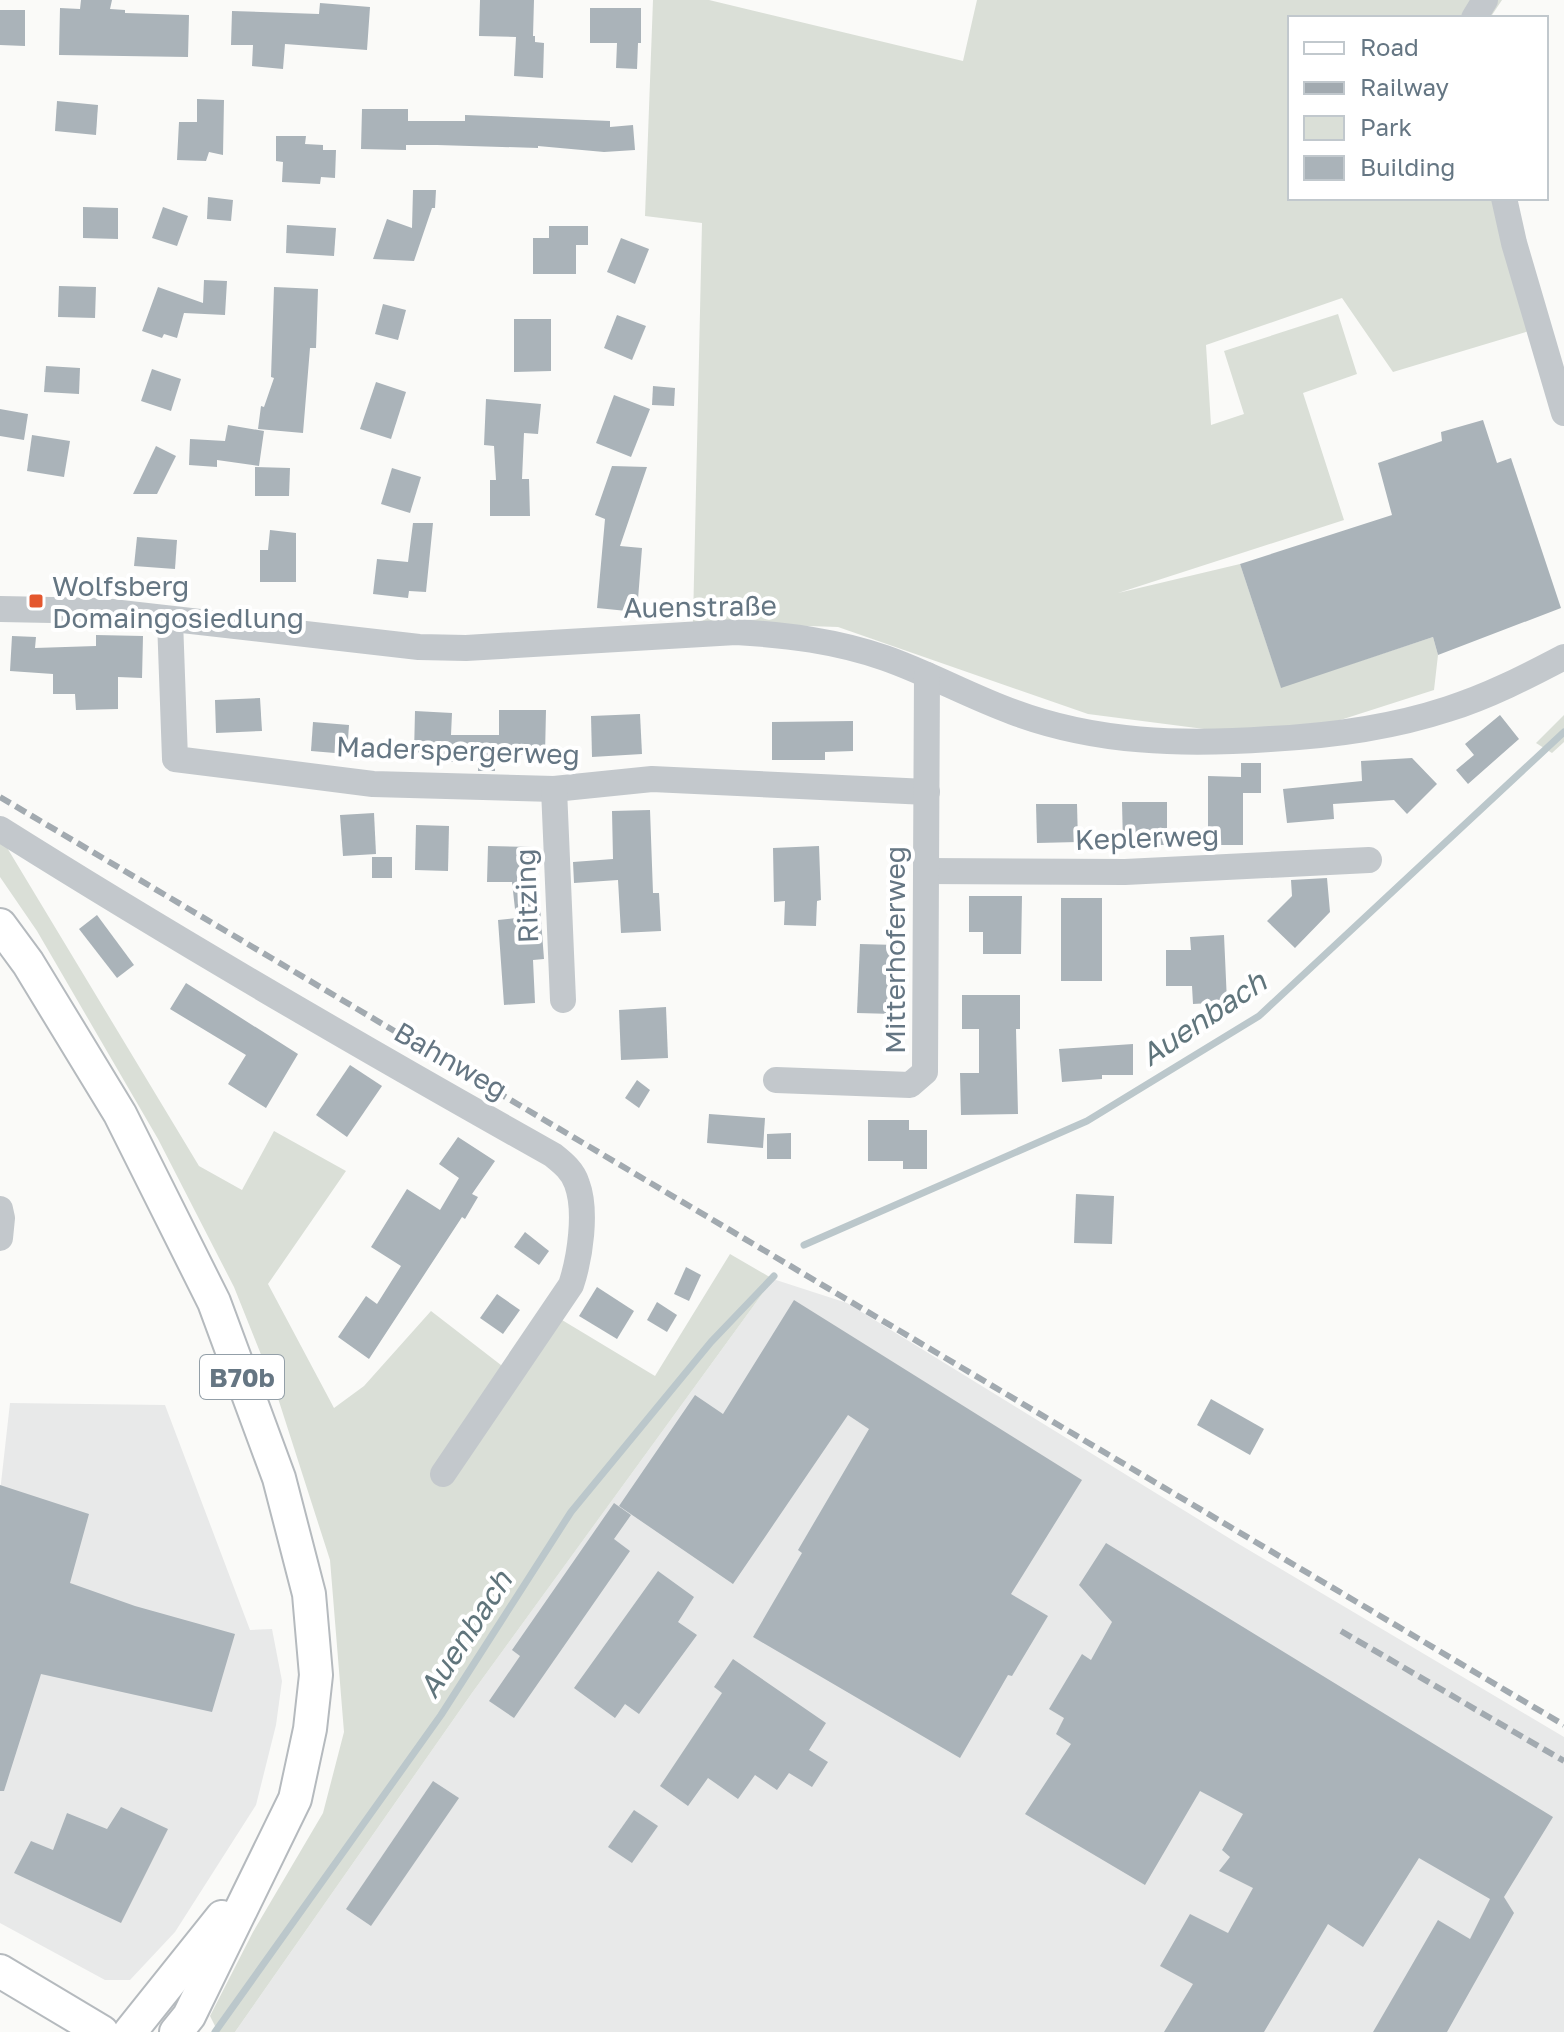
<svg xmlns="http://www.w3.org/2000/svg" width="1564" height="2032" viewBox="0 0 1564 2032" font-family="'Golos Text',sans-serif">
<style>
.built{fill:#e8e9e9}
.green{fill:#dadfd7}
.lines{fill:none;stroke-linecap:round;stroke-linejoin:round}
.stream{stroke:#bbc7cb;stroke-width:7}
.building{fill:#aab3b9}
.major-casing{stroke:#b5babe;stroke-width:36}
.minor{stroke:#c3c8cc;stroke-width:26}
.major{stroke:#fff;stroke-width:32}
.rail{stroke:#a2aab0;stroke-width:6;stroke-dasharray:12 6;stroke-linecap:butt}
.poi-dot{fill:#e4572e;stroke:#fff;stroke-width:3}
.labels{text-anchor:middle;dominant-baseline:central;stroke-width:8;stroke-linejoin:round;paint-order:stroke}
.shield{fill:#fff;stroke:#939fa8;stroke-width:2}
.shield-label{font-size:26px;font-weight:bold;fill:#657683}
.poi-label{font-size:28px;fill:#657683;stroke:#fff;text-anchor:start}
.street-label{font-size:28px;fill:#657683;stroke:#fff}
.water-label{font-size:30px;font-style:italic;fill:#60757c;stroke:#fff}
</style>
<rect width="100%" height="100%" fill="#fafaf8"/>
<g class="built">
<path d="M773,1279L847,1303L1237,1543L1564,1737V2032H235L472,1693Z"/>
<path d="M10,1403L165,1405L250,1630L272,1629L282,1681L276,1725L256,1805L175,1932L130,1980H105L0,1923V1492Z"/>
</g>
<g class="green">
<path d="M653,0H709L963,61L977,0H1502L1490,18H1290V198H1508L1539,328L1393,372L1342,298L1206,345L1211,425L1244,414L1224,351L1338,314L1357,374L1303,393L1344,520L1118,593L1240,564L1281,687L1433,637L1438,655L1434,690L1281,739L1088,714L838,627L693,622L702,223L645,216Z"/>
<path d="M1564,715V742L1552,753L1536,743Z"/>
<path d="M0,836L199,1166L242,1190L274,1131L346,1171L268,1284L334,1408L364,1386L431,1311L519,1379L562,1320L655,1376L730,1254L773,1279L472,1693L235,2032H218L210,2016L253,1932L323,1813L344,1732L330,1560L276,1392L234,1287L158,1139L37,931L0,877Z"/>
</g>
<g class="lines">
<g class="stream">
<path d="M804,1245L1087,1121L1259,1016L1564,732"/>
<path d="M215,2032L441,1715L571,1512L711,1342L774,1276"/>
</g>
</g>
<g class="building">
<path d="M81,0H112L110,9L125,10V13L189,15L188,57L59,55L60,8L80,9Z"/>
<path d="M480,0H534L533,36H535V42L544,43L543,78L514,76L516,37L479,36Z"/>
<path d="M320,3L370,7L367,50L285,44L283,69L252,66L253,45H231L232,11L319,14Z"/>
<path d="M590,8H641V43H638L637,69L616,68L617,43H590Z"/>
<path d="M0,10H25V46L0,45Z"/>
<path d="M197,99L224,100L223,155L209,152L206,161L177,160L179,122H197Z"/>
<path d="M57,101L98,105L96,135L55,131Z"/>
<path d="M362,109H408V121H465V115L610,121V127L633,125L635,150L604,152L538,146V148L437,145H406V150L361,149Z"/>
<path d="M276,136H306L305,144L323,145V150H336L335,178L321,177L320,184L282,182L283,162L276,161Z"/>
<path d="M413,190H436L435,208H432L414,261L373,259L387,219L412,228Z"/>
<path d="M208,197L233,200L231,221L207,219Z"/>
<path d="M83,207L118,208V239L83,238Z"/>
<path d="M163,207L188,216L177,246L152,238Z"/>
<path d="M287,225L336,228L334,256L286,253Z"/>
<path d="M549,226H588V245H576V274H533V238H549Z"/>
<path d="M621,238L649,249L635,284L607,272Z"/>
<path d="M204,280L227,281L225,315L184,313L177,338L164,334L162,338L142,331L158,287L203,303Z"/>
<path d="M59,286L96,287L95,318L58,317Z"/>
<path d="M274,287L318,289L316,348H310L303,433L258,429L261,406L264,407L274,378L271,377Z"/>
<path d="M383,304L406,310L398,340L375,334Z"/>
<path d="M617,315L646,326L632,360L604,348Z"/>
<path d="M514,319H551V371L514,372Z"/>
<path d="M46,366L80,368L79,394L44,392Z"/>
<path d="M152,369L181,379L171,411L141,401Z"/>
<path d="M376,382L406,392L391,439L360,429Z"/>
<path d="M653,386L675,388L674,406L652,405Z"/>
<path d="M614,395L650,409L631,457L596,443Z"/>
<path d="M486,399L541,404L538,434L524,433L522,479H529L530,516H490V480H496L494,446L484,445Z"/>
<path d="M0,409L28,414L24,440L0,436Z"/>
<path d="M1483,420L1497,463L1511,458L1561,608L1438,655L1433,637L1281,688L1240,564L1392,515L1378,463L1442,441L1441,432Z"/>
<path d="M228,425L264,431L259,466L217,460V467L189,465L190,439L225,441Z"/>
<path d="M32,435L70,441L64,477L27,471Z"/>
<path d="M156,446L176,456L157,494H133Z"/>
<path d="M612,466L647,467L620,546L642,548L637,612L597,608L605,519L595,515Z"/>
<path d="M255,467L290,468L289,496H255Z"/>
<path d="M392,468L421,477L410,513L381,504Z"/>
<path d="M413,523H433L426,592L409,591L408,598L373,594L377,559L408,562Z"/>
<path d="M270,530L296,533V582H260V550H268Z"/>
<path d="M137,537L177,540L175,569L134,566Z"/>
<path d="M96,635L143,636L142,678L118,677V709L76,710L75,694H53V674L10,671L12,636L36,637L35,648L96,646Z"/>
<path d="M260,698L262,731L216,733L215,700Z"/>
<path d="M499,710H546L545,755L495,754V771H478V762H425V755L414,754L415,711L452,713L451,735H499Z"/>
<path d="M640,714L642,754L592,757L591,716Z"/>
<path d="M1500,715L1519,739L1468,784L1456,770L1474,755L1465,744Z"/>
<path d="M853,721V751L825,752V760H772V722Z"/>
<path d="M313,722L349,725L347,754L311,751Z"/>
<path d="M1412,758L1437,784L1407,814L1394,800L1333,804L1334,819L1287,823L1283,789L1362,781L1361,761Z"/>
<path d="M1241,763H1261V793H1243V845H1208V776L1241,777Z"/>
<path d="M1122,802H1167V845H1123Z"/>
<path d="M1036,804H1077L1078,842L1037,843Z"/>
<path d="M650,810L653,893H659L661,931L621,933L618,880L574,883L573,862L613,859L612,811Z"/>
<path d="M374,813L376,854L343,856L340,815Z"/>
<path d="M416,825L449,826L448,871L415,870Z"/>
<path d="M488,846L534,847L533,881L538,880L544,959L533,960L535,1003L504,1005L498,920L516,918L512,882H487Z"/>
<path d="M819,846L821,900L817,901L816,926L784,925L785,901L774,902L773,848Z"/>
<rect x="372" y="857" width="20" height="21"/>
<path d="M1327,878L1330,912L1295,948L1267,921L1292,896L1291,880Z"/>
<path d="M969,896H1022L1021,954H983V932H969Z"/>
<rect x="1061" y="898" width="41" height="83"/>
<path d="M97,915L134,965L117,978L79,929Z"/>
<path d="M1224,935L1227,1002L1193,1004L1192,986H1166V950H1191L1190,937Z"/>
<path d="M860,944L897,945L894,1014L857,1013Z"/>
<path d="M186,983L298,1054L266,1108L228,1084L246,1055L170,1009Z"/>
<path d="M962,995H1020V1029H1016L1018,1114L961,1115L960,1073H979V1029H962Z"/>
<path d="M666,1007L668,1058L621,1060L619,1010Z"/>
<path d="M1133,1044V1075H1102V1079L1062,1082L1059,1049Z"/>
<path d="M350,1065L382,1086L347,1137L316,1115Z"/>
<path d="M637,1080L650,1090L639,1108L625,1098Z"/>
<path d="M709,1114L765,1118L763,1148L707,1143Z"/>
<path d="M868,1120H909V1130H927V1169H903V1161H868Z"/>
<path d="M791,1133V1159H767V1134Z"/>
<path d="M458,1137L495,1161L472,1194L478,1197L465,1219L462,1217L369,1359L338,1337L366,1296L377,1304L401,1266L371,1247L407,1189L440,1210L459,1178L439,1164Z"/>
<path d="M1076,1194L1114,1196L1112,1244L1074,1243Z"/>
<path d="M525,1232L549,1251L539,1265L514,1247Z"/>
<path d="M686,1267L701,1275L689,1301L674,1294Z"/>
<path d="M597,1287L634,1311L617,1339L579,1316Z"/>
<path d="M497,1294L520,1310L503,1334L480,1318Z"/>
<path d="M794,1300L1082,1480L1011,1594L1048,1616L1012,1676L1008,1675L960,1758L753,1637L802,1553L798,1550L869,1429L848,1415L733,1584L619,1506L695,1395L723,1414Z"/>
<path d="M657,1302L677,1315L667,1332L647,1320Z"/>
<path d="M1211,1399L1264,1429L1250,1455L1197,1425Z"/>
<path d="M0,1485L89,1514L70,1583L135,1606L235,1634L212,1712L41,1674L4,1791H0Z"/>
<path d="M614,1503L631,1515L614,1539L630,1551L514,1718L489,1701L520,1656L512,1650Z"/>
<path d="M1106,1543L1553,1817L1504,1897L1514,1913L1447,2032H1373L1438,1920L1470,1939L1490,1899L1419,1858L1363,1947L1328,1924L1264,2032H1164L1193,1984L1160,1966L1190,1914L1228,1933L1253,1888L1219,1871L1230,1857L1222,1850L1243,1814L1200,1791L1145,1885L1025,1814L1071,1744L1056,1734L1064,1718L1049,1709L1082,1654L1091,1660L1112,1622L1079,1585Z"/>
<path d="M658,1571L694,1597L678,1622L697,1635L639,1714L625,1704L615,1718L574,1688Z"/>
<path d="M733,1659L826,1723L809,1750L828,1762L812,1787L789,1773L777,1790L755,1775L738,1799L708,1778L688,1806L660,1786L722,1693L714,1687Z"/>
<path d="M433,1781L459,1798L371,1926L346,1909Z"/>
<path d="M121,1807L168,1829L121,1923L14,1873L31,1841L53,1850L67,1813L107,1829Z"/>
<path d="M634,1810L658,1826L632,1863L608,1847Z"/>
</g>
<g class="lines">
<g class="major-casing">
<g id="major">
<path d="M0,925L28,963L120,1114L214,1302L279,1478L309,1594L316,1675L310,1729L295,1799L189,2016L176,2032"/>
<path d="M0,1971L102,2032"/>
<path d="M130,2032L222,1917"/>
</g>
</g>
<g class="minor">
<path d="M1474,18L1485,0"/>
<path d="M1504,198L1514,243L1564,413"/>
<path d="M0,609L103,611L419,647L466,648L736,632C787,635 836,641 885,658C928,673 969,696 1013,712C1096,743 1182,745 1270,739C1330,736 1390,728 1448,709C1489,696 1526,677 1564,657"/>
<path d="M170,620L175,759L373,784L554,789L652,779L927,792"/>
<path d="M554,789L563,1000"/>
<path d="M0,829C181,943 366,1050 553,1155C563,1163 573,1171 577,1184C587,1211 580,1258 571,1285L443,1474"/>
<path d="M926,871L1125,872L1369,860"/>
<path d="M776,1080L910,1085L925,1072L927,675"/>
<path d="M0,1209L2,1218L0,1238"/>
</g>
<use href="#major" class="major"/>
<g class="rail">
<path d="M0,797L1564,1725"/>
<path d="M1341,1631L1564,1761"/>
</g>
</g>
<rect class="poi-dot" x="28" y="593" width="16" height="16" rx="4"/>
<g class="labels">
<rect class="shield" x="200" y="1355" width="84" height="44" rx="6"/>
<g class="shield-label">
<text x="242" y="1377">B70b</text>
</g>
<g class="poi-label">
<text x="52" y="585">Wolfsberg<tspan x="52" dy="32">Domaingosiedlung</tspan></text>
</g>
<g class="street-label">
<text transform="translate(700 606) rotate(-1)">Auenstraße</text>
<text transform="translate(458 750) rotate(2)">Maderspergerweg</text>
<text transform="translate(1147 837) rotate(-2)">Keplerweg</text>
<text transform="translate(526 896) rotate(-92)">Ritzing</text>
<text transform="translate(894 950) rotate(-90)">Mitterhoferweg</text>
<text transform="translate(451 1060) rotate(30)">Bahnweg</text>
</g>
<g class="water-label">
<text transform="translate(1203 1018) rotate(-34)">Auenbach</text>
<text transform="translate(465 1634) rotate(-57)">Auenbach</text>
</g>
</g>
<rect x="1288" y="16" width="260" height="184" fill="#ffffff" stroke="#c1c8cd" stroke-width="2"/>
<rect x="1304" y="42" width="40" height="12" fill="#ffffff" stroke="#c1c8cd" stroke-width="2"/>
<text x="1360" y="56" font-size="24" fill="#657683">Road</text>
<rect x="1304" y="82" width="40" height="12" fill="#a2aab0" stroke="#c1c8cd" stroke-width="2"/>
<text x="1360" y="96" font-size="24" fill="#657683">Railway</text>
<rect x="1304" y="116" width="40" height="24" fill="#dadfd7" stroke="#c1c8cd" stroke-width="2"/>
<text x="1360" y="136" font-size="24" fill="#657683">Park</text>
<rect x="1304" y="156" width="40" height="24" fill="#aab3b9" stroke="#c1c8cd" stroke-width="2"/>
<text x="1360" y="176" font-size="24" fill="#657683">Building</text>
</svg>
